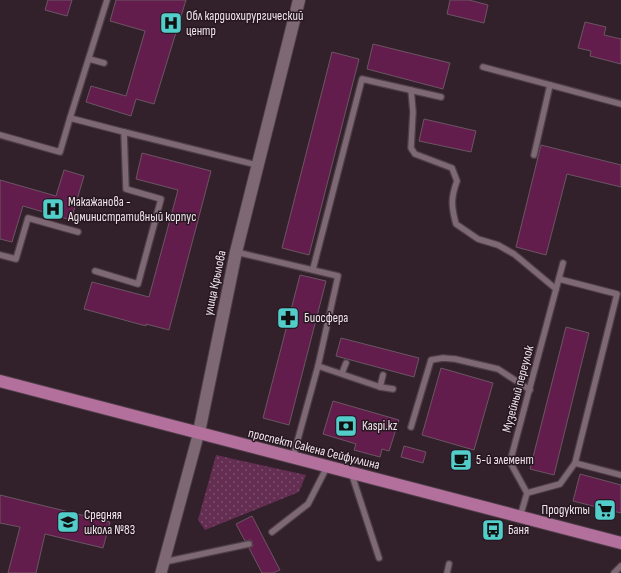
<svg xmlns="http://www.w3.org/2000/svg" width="621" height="573" viewBox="0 0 621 573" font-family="'Sofia Sans Condensed',sans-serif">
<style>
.grass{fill:url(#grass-dots)}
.building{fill:#631d4d;stroke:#6a5662}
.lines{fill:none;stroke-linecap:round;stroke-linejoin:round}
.service-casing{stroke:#4d3e47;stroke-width:8}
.minor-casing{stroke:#4d3e47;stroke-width:13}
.tertiary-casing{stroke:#4d3e47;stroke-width:14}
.primary-casing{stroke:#4d3e47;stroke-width:14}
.service{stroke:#7d6874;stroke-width:5.5}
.minor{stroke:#7d6874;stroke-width:11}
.tertiary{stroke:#7d6874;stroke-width:12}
.primary{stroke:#b4709c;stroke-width:12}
.labels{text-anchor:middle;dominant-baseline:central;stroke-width:3;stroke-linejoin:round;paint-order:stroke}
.poi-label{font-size:13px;fill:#f0e4eb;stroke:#271721;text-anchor:start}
.street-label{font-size:13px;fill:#f0e4eb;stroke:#271721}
</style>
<defs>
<pattern id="grass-dots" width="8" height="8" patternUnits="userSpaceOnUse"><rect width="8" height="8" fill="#632e51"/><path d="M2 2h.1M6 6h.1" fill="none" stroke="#7a4c6a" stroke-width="1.8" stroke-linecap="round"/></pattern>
</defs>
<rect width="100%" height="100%" fill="#32202b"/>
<path class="grass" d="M216,455L306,475L299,492L205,530L198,520Z"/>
<g class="building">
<path d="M48,0H72L67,16L45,10Z"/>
<path d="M116,0H186L154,104L136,99L131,116L86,102L91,86L126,96L145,31L110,21Z"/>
<path d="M450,0H469L488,5L484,23L447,14Z"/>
<path d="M585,22L606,27L604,35L621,39V64L590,56L591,51L578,48Z"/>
<path d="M373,44L450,63L443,89L367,69Z"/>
<path d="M332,52L359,59L309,255L282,248Z"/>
<path d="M424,119L476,131L471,152L419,141Z"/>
<path d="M541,145L621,165V187L567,174L546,255L516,247Z"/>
<path d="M142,153L211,171L169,330L146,324V326L84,309L92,282L149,297L178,190L136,179Z"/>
<path d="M64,170L84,176L71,220L23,206L12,242L0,239V180L56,196Z"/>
<path d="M300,275L326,281L289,425L263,418Z"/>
<path d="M566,327L589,333L554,475L530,469Z"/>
<path d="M341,338L419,358L414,377L336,356Z"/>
<path d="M441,368L493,383L474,450L422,435Z"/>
<path d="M333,401L399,420L389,451L382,449L380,457L354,450L356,444L323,434Z"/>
<path d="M404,446L426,452L423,463L401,457Z"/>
<path d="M580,474L621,485V513L573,501Z"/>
<path d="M0,495L110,522L103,548L45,534L36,573H8L20,527L0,523Z"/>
<path d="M252,516L280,570L273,573H262L249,548L253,546L252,541L250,540L245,541L236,524Z"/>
</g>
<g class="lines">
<g class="service-casing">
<g id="service">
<path d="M89,59L104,63"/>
<path d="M483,67L621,104"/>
<path d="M411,90L413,112L411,148L415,154L452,168L457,181C451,197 451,206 456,224L478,239L498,245L514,254L556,289"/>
<path d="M124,132L257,165"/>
<path d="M0,135L60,152L70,118"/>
<path d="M534,155L550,85"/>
<path d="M236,252L338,276L318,366L293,457"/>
<path d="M0,255L16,259L28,218L78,232"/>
<path d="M313,269L362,79L441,97"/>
<path d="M95,271L138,284L161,199L126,189L124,132L70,118L107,0"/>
<path d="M559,279L617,294L575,463"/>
<path d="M318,366L380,387L393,389"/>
<path d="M342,373L346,363"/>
<path d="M380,387L383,375"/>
<path d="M411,427L431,360L443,358L455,359L498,369L530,390"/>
<path d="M351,472L379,558"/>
<path d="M527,493L560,484L575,463L621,475"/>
<path d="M520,517L527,493L510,462L563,263"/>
<path d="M272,532L308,504L327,467"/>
<path d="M164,562L249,544"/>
<path d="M447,573L449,564"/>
<path d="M614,573L621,566"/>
</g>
</g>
<g class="minor-casing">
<path id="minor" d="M161,573L199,432"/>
</g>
<g class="tertiary-casing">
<path id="tertiary" d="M199,432L236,252L299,0"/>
</g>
<g class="primary-casing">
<path id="primary" d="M0,381L621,543"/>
</g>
<use href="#service" class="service"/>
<use href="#minor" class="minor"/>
<use href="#tertiary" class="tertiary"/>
<use href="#primary" class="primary"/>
</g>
<defs>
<g id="hospital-square" transform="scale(1.15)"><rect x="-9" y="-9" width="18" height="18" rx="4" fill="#53cdc9" stroke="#271721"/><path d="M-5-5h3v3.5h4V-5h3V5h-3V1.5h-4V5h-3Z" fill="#111"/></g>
<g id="pharmacy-square" transform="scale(1.15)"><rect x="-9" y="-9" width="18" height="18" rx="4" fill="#53cdc9" stroke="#271721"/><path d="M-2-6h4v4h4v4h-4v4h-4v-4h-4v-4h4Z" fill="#111"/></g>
<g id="bank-square" transform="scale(1.15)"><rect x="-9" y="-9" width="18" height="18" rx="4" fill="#53cdc9" stroke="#271721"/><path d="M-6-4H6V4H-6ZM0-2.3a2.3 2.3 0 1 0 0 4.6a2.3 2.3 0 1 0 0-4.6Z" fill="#111"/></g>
<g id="cafe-square" transform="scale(1.15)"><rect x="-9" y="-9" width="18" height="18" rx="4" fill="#53cdc9" stroke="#271721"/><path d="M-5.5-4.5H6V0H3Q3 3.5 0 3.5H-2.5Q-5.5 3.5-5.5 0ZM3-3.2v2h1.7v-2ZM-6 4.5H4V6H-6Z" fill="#111"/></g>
<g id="supermarket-square" transform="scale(1.15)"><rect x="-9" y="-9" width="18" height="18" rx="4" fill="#53cdc9" stroke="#271721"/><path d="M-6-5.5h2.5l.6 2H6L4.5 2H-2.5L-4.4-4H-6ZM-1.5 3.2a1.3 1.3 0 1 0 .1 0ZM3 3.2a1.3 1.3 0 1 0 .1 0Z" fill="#111"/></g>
<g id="school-square" transform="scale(1.15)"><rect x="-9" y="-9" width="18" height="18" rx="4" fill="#53cdc9" stroke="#271721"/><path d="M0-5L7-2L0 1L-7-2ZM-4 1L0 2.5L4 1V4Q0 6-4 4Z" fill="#111"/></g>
<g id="bus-square" transform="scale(1.15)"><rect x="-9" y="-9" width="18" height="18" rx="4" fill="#53cdc9" stroke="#271721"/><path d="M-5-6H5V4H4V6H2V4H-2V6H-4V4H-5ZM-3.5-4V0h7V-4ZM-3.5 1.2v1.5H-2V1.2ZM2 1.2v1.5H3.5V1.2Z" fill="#111"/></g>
</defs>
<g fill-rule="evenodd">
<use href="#hospital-square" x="171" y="23"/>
<use href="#hospital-square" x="53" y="209"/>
<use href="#pharmacy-square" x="288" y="318"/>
<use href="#bank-square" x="346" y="426"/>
<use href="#cafe-square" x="461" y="460"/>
<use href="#supermarket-square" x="605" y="510"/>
<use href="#school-square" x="68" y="522"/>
<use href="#bus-square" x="493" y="530"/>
</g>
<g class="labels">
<g class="poi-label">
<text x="186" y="16">Обл кардиохирургический<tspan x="186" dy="15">центр</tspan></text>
<text x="68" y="202">Макажанова -<tspan x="68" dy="15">Административный корпус</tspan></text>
<text x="304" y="318">Биосфера</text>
<text x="362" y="426">Kaspi.kz</text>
<text x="476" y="460">5-й элемент</text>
<text x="590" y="510" text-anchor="end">Продукты</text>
<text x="84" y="515">Средняя<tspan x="84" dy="15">школа №83</tspan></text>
<text x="508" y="530">Баня</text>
</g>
<g class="street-label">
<text transform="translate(215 283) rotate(-78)">улица Крылова</text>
<text transform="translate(518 389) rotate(-75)">Музейный переулок</text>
<text transform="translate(314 449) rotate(14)">проспект Сакена Сейфуллина</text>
</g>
</g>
</svg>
